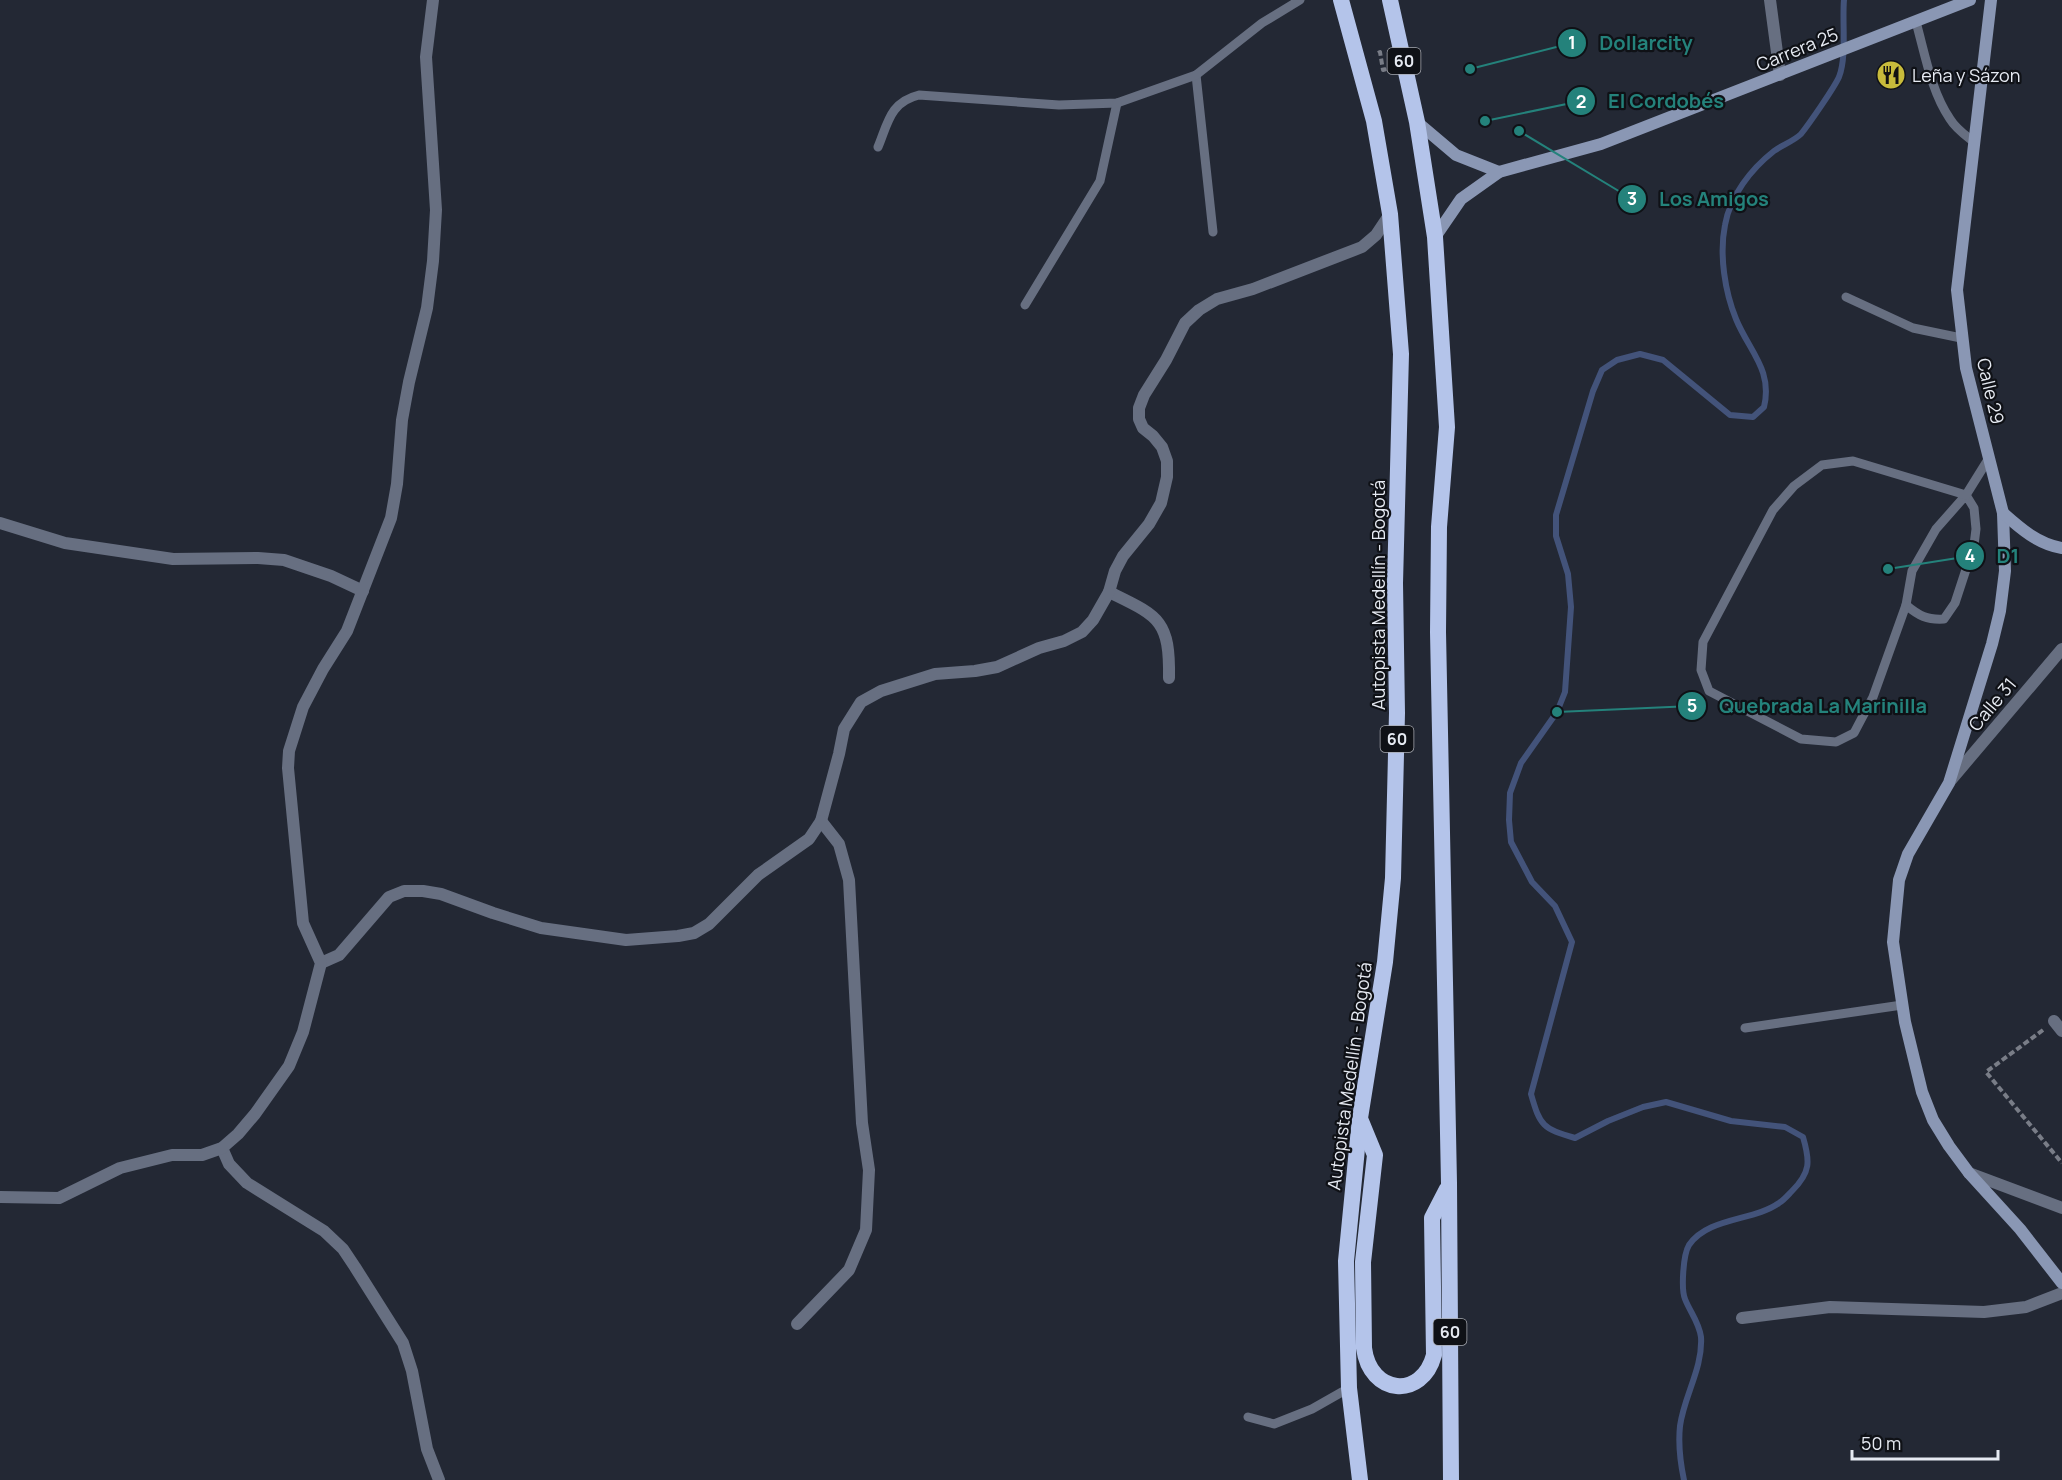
<svg xmlns="http://www.w3.org/2000/svg" width="2062" height="1480" viewBox="0 0 2062 1480" font-family="Manrope,sans-serif">
<style>
.lines{fill:none;stroke-linecap:round;stroke-linejoin:round}
.stream{stroke:#43537a;stroke-width:6}
.path{stroke:#797d87;stroke-width:4;stroke-dasharray:6 3;stroke-linecap:butt}
.service{stroke:#676f81;stroke-width:9}
.pedestrian{stroke:#676f81;stroke-width:12}
.minor{stroke:#676f81;stroke-width:12}
.tertiary{stroke:#676f81;stroke-width:12}
.secondary{stroke:#8a97b4;stroke-width:12}
.trunk{stroke:#b4c4ea;stroke-width:16}
.labels{text-anchor:middle;dominant-baseline:central;stroke-width:4.5;stroke-linejoin:round;paint-order:stroke}
.shield{fill:#0f1116;stroke:#a6a9b0;stroke-width:1.5}
.shield-label{font-size:16px;font-weight:bold;fill:#e6eaf2}
.street-label{font-size:18px;fill:#e6eaf2;stroke:#0f1116}
.poi-label{font-size:18px;fill:#e6eaf2;stroke:#0f1116;text-anchor:start}
.leader{fill:none;stroke:#24827b;stroke-width:2}
.callout-dot{fill:#24827b;stroke:#0f1116;stroke-width:2}
.mark-label{font-size:18px;text-anchor:middle;font-weight:bold;fill:#fff}
.callout-label{font-size:20px;text-anchor:middle;font-weight:bold;fill:#24827b;stroke:#0f1116;stroke-width:4.5;stroke-linejoin:round;paint-order:stroke}
</style>
<rect width="100%" height="100%" fill="#232834"/>
<g class="lines">
<path class="stream" d="M1684,1480C1680,1461 1678,1445 1680,1426C1684,1396 1703,1368 1701,1337C1699,1322 1690,1312 1685,1299C1681,1289 1683,1255 1689,1245C1708,1217 1754,1221 1779,1203C1784,1200 1788,1195 1792,1191C1811,1172 1810,1161 1803,1137L1785,1127L1731,1121L1666,1102L1643,1107L1608,1121L1575,1138C1543,1129 1540,1126 1531,1094L1572,942L1555,906L1532,882L1511,842L1509,820L1510,793L1521,763L1557,712L1565,692L1571,607L1568,574L1556,536V515L1593,391L1602,370L1617,360L1640,354L1663,360L1730,415L1753,417L1764,407C1773,370 1749,351 1736,319C1725,292 1719,255 1725,225C1730,196 1751,169 1774,151C1782,145 1794,141 1801,134C1809,124 1834,88 1839,77C1847,57 1842,22 1844,0"/>
<g class="path">
<path d="M1378,53L1380,52L1383,70L1387,69"/>
<path d="M2043,1030L1986,1072L2062,1163"/>
</g>
<g class="service">
<path d="M1916,22C1925,54 1931,91 1950,119C1956,129 1965,135 1974,142"/>
<path d="M1196,75L1213,232"/>
<path d="M878,147C888,123 890,102 919,95L1059,105L1117,103L1196,75L1262,23L1300,0"/>
<path d="M1846,297L1913,328L1961,338"/>
<path d="M1025,305L1100,181L1117,103"/>
<path d="M1966,495L1974,508L1976,529L1974,545L1955,603L1944,619C1927,620 1919,616 1906,605L1912,571L1936,529Z"/>
<path d="M1906,605L1873,697L1854,733L1836,742L1801,739L1709,691L1701,670L1703,642L1773,510L1794,486L1822,465L1853,461L1966,495L1989,458"/>
<path d="M1745,1028L1902,1005"/>
<path d="M1248,1417L1274,1424L1312,1409L1349,1388"/>
</g>
<path class="pedestrian" d="M2054,1021L2062,1031"/>
<g class="minor">
<path d="M0,523L65,543L173,559L258,558L284,560L331,576L363,591"/>
<path d="M1109,592C1158,616 1170,619 1169,678"/>
<path d="M1950,781L2062,649"/>
<path d="M321,963L339,955L389,897L404,891H423L441,894L493,913L541,928L626,940L678,936L694,933L709,924L758,875L809,839L821,821L839,754L844,729L861,702L881,691L935,674L975,671L997,667L1039,648L1064,641L1082,632L1093,620L1109,592L1115,571L1123,556L1149,524L1161,503L1167,477V461L1162,447L1153,436L1143,428L1139,419V408L1144,395L1166,360L1185,323L1199,310L1217,299L1253,289L1362,247L1376,235L1390,214"/>
<path d="M222,1148L229,1164L247,1183L324,1231L343,1249L355,1267L403,1343L412,1371L427,1449L439,1480"/>
<path d="M1969,1173L2062,1208"/>
<path d="M0,1197L59,1198L120,1168L172,1155H202L222,1148L238,1134L255,1114L289,1066L303,1032L321,963L303,923L288,768L289,751L303,707L323,669L347,631L391,518L397,484L402,420L409,382L427,308L433,261L436,210L426,57L433,0"/>
<path d="M1742,1318L1830,1307L1984,1312L2026,1307L2062,1293"/>
<path d="M797,1324L849,1270L866,1230L869,1170L862,1123L849,880L839,844L821,821"/>
</g>
<path class="tertiary" d="M1770,0L1780,75"/>
<g class="secondary">
<path d="M1991,0L1957,290L1966,368L2003,513L2005,571L2000,611L1992,644L1949,783L1908,854L1899,880L1893,942L1905,1022L1922,1092L1933,1120L1949,1146L1969,1173L2020,1229L2062,1283"/>
<path d="M1417,122L1456,155L1499,172"/>
<path d="M1435,237L1461,199L1499,172L1601,144L1970,0"/>
<path d="M2003,513C2021,529 2038,544 2062,548"/>
</g>
<g class="trunk">
<path d="M1341,0L1374,121L1390,214L1401,354L1395,583L1397,713L1393,878L1385,962L1360,1118L1346,1261L1349,1388L1360,1480"/>
<path d="M1390,0L1417,122L1435,237L1447,427L1439,527L1438,632L1449,1183L1451,1480"/>
<path d="M1361,1121L1375,1155L1363,1262L1364,1348C1370,1395 1422,1400 1434,1355L1432,1218L1447,1189"/>
</g>
</g>
<defs>
<g id="restaurant-disc" transform="scale(1.5)"><circle r="9.5" fill="#c8bb3b" stroke="#0f1116"/><path d="M-5-6h1v4h1v-4h1v4h1v-4h1v5L-1.5 .5V6h-2V.5L-5-1ZM5-6V6H3V1.5H1.5Q1.5-4 5-6Z" fill="#111"/></g>
</defs>
<g fill-rule="evenodd">
<use href="#restaurant-disc" x="1891" y="75"/>
</g>
<g class="labels">
<g class="shield">
<rect x="1387.5" y="48" width="33" height="26" rx="4.5"/>
<rect x="1380.5" y="726" width="33" height="26" rx="4.5"/>
<rect x="1433.5" y="1319" width="33" height="26" rx="4.5"/>
</g>
<g class="shield-label">
<text x="1404" y="61">60</text>
<text x="1397" y="739">60</text>
<text x="1450" y="1332">60</text>
</g>
<g class="street-label">
<text transform="translate(1797 49) rotate(-22)">Carrera 25</text>
<text transform="translate(1991 391) rotate(77)">Calle 29</text>
<text transform="translate(1378 595) rotate(-90)">Autopista Medellín - Bogotá</text>
<text transform="translate(1992 704) rotate(-50)">Calle 31</text>
<text transform="translate(1349 1076) rotate(-82)">Autopista Medellín - Bogotá</text>
</g>
<g class="poi-label">
<text x="1912" y="75">Leña y Sázon</text>
</g>
</g>
<path class="leader" d="M1470 69L1572 43M1485 121L1581 101M1519 131L1632 199M1888 569L1970 556M1557 712L1692 706"/>
<g class="callout-dot">
<circle cx="1470" cy="69" r="6"/>
<circle cx="1485" cy="121" r="6"/>
<circle cx="1519" cy="131" r="6"/>
<circle cx="1888" cy="569" r="6"/>
<circle cx="1557" cy="712" r="6"/>
<circle cx="1572" cy="43" r="15"/>
<circle cx="1581" cy="101" r="15"/>
<circle cx="1632" cy="199" r="15"/>
<circle cx="1970" cy="556" r="15"/>
<circle cx="1692" cy="706" r="15"/>
</g>
<g class="mark-label">
<text x="1572" y="49">1</text>
<text x="1581" y="108">2</text>
<text x="1632" y="205">3</text>
<text x="1970" y="562">4</text>
<text x="1692" y="712">5</text>
</g>
<g class="callout-label">
<text x="1646" y="50">Dollarcity</text>
<text x="1666" y="108">El Cordobés</text>
<text x="1714" y="206">Los Amigos</text>
<text x="2008" y="563">D1</text>
<text x="1823" y="713">Quebrada La Marinilla</text>
</g>
<path d="M1852 1450v9h146v-9" fill="none" stroke="#e6eaf2" stroke-width="3"/>
<text x="1861" y="1450" font-size="18" fill="#e6eaf2" stroke="#0f1116" stroke-width="4.5" paint-order="stroke">50 m</text>
</svg>
